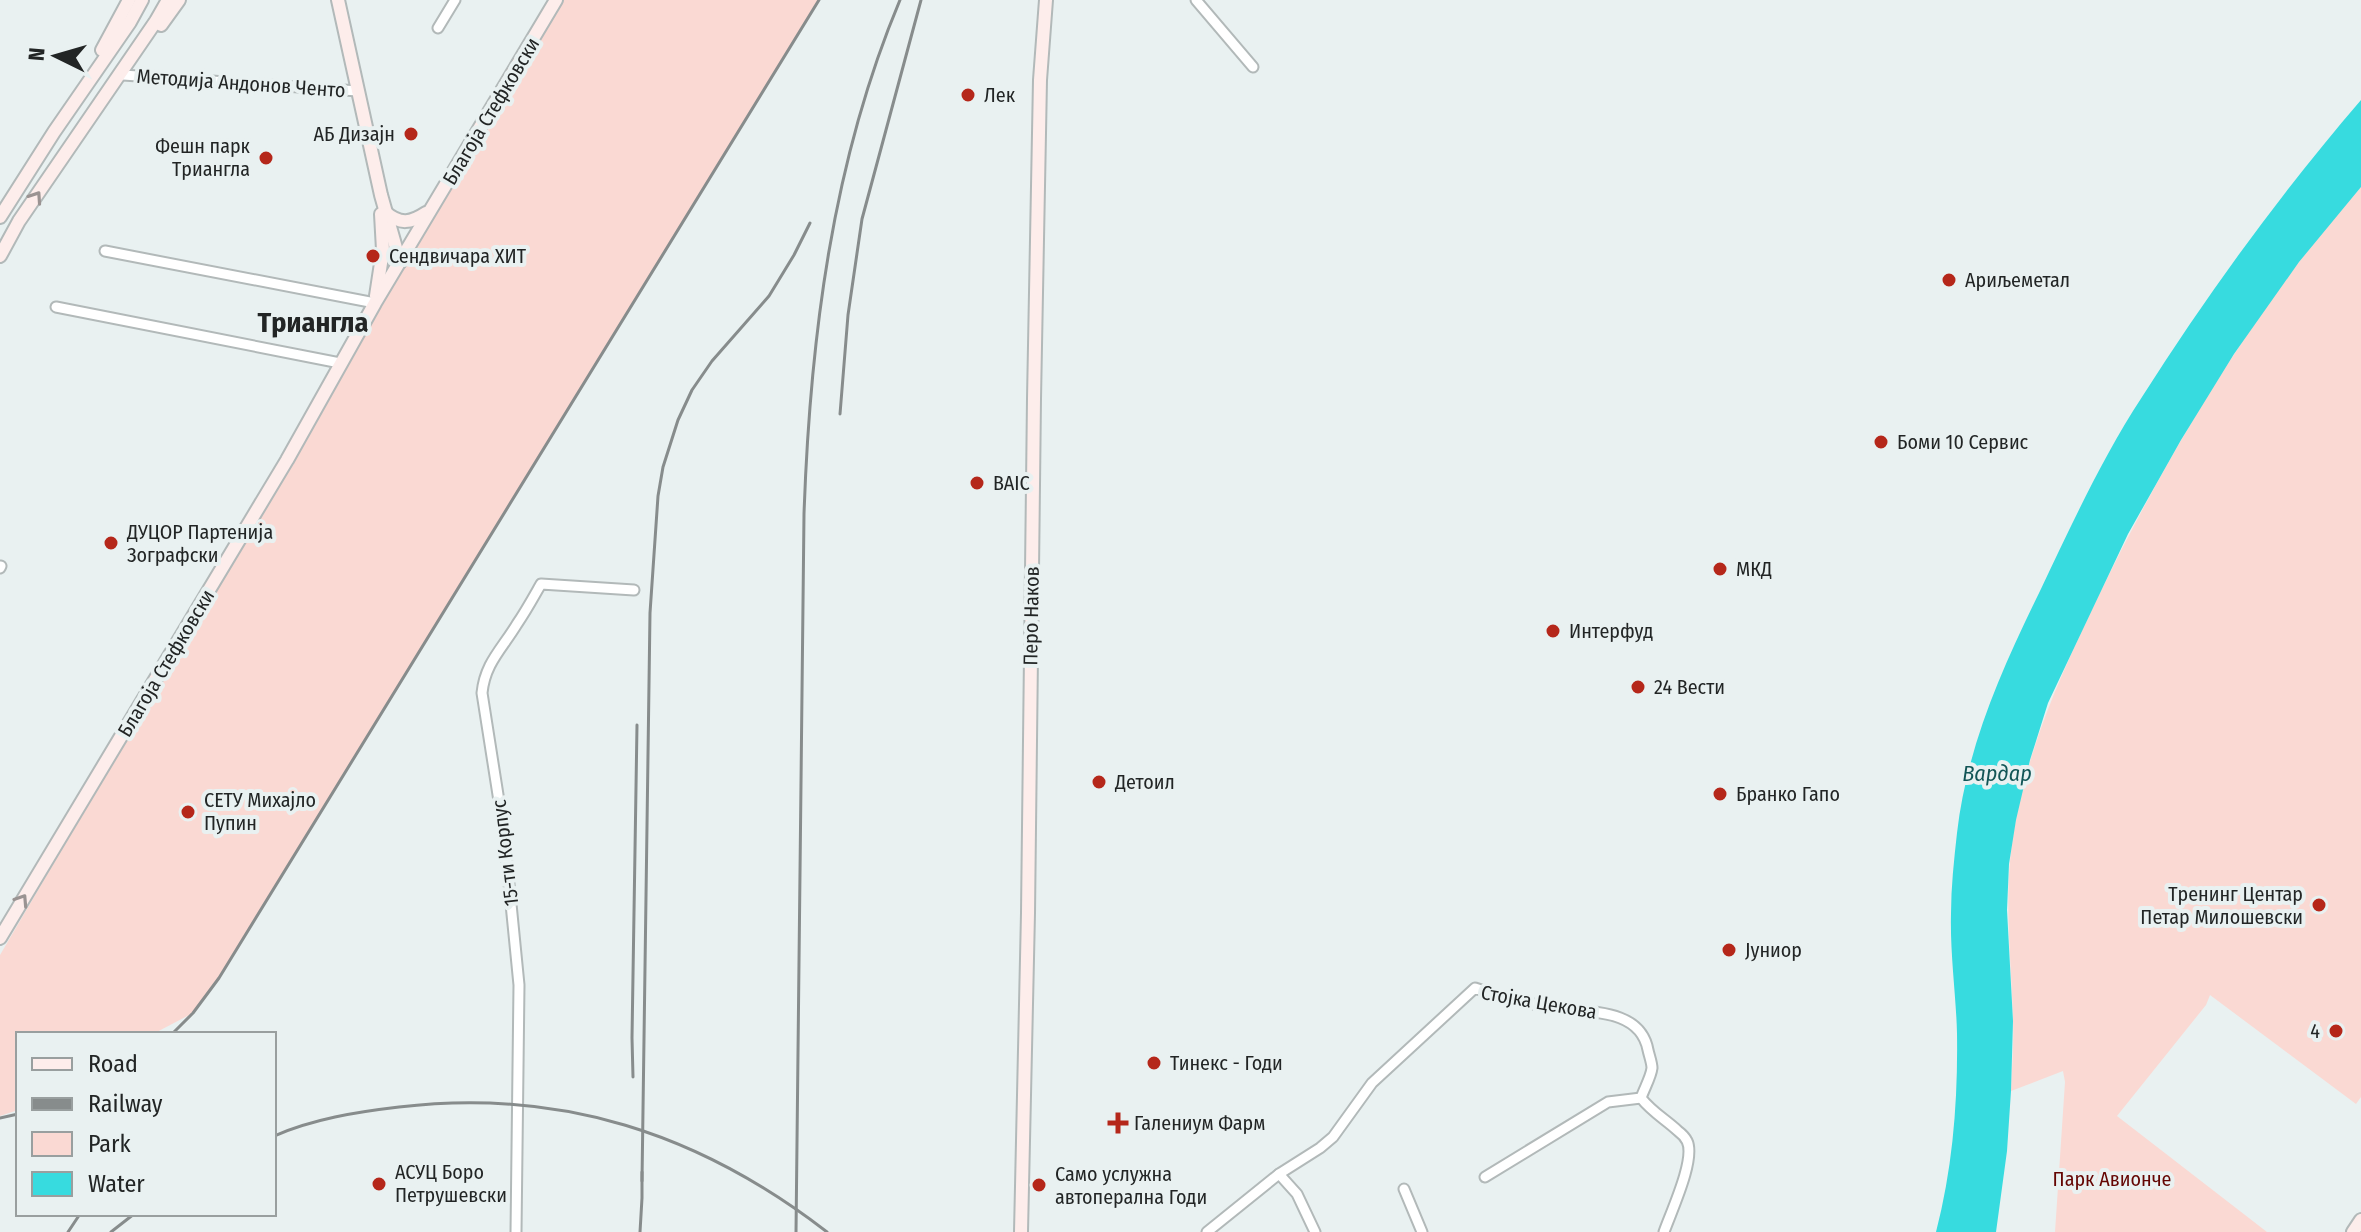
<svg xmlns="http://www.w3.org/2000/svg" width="2361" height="1232" viewBox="0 0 2361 1232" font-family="'Fira Sans Condensed',sans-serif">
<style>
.green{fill:#fad9d3}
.water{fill:#37dbdf}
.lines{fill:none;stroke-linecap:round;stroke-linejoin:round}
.street-casing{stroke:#b2b9b9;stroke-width:13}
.secondary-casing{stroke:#b2b9b9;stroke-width:16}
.street{stroke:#fff;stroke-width:9}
.secondary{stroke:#fdedeb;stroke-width:12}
.rail{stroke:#878c8c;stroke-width:3}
.oneway{stroke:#9a9392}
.poi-dot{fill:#b5271a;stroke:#e9f1f1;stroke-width:3}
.labels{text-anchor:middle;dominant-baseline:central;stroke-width:8;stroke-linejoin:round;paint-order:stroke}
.street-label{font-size:20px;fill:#222525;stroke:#e9f1f1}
.poi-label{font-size:20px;fill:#222525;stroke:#e9f1f1;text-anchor:start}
.park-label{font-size:20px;fill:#640502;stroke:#e9f1f1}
.water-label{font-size:22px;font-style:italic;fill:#125556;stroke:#e9f1f1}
.district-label{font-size:28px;font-weight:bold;fill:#222525;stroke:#e9f1f1}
</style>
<rect width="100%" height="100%" fill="#e9f1f1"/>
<g class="green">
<path d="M559,0H819L219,978L193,1013L153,1034H18V1110L0,1116V955Z"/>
<path d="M2361,187V1097L2356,1104L2210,995L2206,1005L2117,1116L2267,1232H2055L2065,1082L2063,1071L2011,1091C2012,1067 2014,1043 2013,1019C2011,950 2002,889 2016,820C2031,738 2064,668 2100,593C2156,478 2221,365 2299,262C2319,236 2340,212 2361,187Z"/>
</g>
<path class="water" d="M2361,100V187L2299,262L2234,354L2181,440L2128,534L2048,703L2030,760L2016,820L2009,864L2007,910L2013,1021L2011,1091L2007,1151L1996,1232H1936C1953,1167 1958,1100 1957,1033C1956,994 1950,954 1951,914C1951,887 1954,860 1957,833C1967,746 2002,669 2040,591C2071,526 2102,458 2142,397C2208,293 2281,193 2361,100Z"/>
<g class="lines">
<g class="street-casing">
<g id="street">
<path d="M1196,0L1253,67"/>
<path d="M438,28L455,0"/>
<path d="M123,75L358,91"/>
<path d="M105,251L375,303"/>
<path d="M56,307L340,363"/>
<path d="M0,568L1,566"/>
<path d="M1279,1174L1297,1194L1315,1232"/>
<path d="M1485,1177L1608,1102L1641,1098"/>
<path d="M1404,1189L1422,1232"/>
<path d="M516,1232L519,985L504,833L482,693C485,663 502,649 517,624C526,611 533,598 541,584L634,590"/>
<path d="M1207,1232L1279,1174L1320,1148L1333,1137L1372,1083L1475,988C1501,997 1526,1003 1553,1008C1586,1013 1640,1007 1648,1050C1649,1055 1652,1063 1652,1068C1651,1077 1644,1089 1641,1098C1652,1112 1665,1119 1678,1131C1682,1134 1685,1137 1687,1141C1696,1159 1671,1212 1664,1232"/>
</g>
</g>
<g class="secondary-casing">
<g id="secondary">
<path d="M338,0L381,195L400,262"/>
<path d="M161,25L179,0"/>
<path d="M102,50L129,0"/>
<path d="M385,212C400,225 411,223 426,213"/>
<path d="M0,217L54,132L130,22L142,0"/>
<path d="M0,256L19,221L156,21L168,0"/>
<path d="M376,296L383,250L381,214"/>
<path d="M0,938L287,460L375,303L556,0"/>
<path d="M1021,1232L1028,913L1034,399L1040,80L1046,0"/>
<path d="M2353,1232L2361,1220"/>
</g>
</g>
<use href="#street" class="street"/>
<use href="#secondary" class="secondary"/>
<g class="rail">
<path d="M840,414L848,315L862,219L921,0"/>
<path d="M172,1034L193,1013L219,978L819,0"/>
<path d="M633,1077L632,1038L637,725"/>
<path d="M0,1118L18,1114"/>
<path d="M274,1136C313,1119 356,1112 399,1107C560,1088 699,1133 827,1232"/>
<path d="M642,1181L650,613L658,496L663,467L678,420L692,390L712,361L769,296L794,255L810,223"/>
<path d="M68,1232L80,1214"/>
<path d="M111,1232L134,1214"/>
<path d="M640,1232L642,1198V1172"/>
<path d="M796,1232L804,514C810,340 832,162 900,0"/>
</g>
</g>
<defs><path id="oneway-chevron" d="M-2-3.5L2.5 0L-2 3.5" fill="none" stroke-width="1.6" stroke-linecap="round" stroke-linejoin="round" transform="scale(2)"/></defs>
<g class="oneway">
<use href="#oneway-chevron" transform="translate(36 197) rotate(-56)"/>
<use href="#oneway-chevron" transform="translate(22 900) rotate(-57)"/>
</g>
<g class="poi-dot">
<circle cx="968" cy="95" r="8"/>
<circle cx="411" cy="134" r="8"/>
<circle cx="266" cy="158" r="8"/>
<circle cx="373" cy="256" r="8"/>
<circle cx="1949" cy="280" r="8"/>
<circle cx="1881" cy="442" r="8"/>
<circle cx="977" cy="483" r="8"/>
<circle cx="111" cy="543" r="8"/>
<circle cx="1720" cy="569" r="8"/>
<circle cx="1553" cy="631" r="8"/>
<circle cx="1638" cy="687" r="8"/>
<circle cx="1099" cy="782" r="8"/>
<circle cx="1720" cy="794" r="8"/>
<circle cx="188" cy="812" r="8"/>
<circle cx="2319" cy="905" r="8"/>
<circle cx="1729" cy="950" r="8"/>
<circle cx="2336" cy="1031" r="8"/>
<circle cx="1154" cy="1063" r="8"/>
<path d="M1114 1111h8v8h8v8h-8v8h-8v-8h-8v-8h8z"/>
<circle cx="379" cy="1184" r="8"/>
<circle cx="1039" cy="1185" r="8"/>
</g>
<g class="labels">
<g class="street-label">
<text transform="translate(241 83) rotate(4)">Методија Андонов Ченто</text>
<text transform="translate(491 111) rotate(-59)">Благоја Стефковски</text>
<text transform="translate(1031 616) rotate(-89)">Перо Наков</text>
<text transform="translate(166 663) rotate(-59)">Благоја Стефковски</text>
<text transform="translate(505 853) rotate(-97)">15-ти Корпус</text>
<text transform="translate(1539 1002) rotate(10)">Стојка Цекова</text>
</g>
<g class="poi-label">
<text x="984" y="95">Лек</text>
<text x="395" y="134" text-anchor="end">АБ Дизајн</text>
<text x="250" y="146" text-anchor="end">Фешн парк<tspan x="250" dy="23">Триангла</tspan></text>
<text x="389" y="256">Сендвичара ХИТ</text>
<text x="1965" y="280">Ариљеметал</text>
<text x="1897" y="442">Боми 10 Сервис</text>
<text x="993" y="483">BAIC</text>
<text x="127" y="532">ДУЦОР Партенија<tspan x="127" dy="23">Зографски</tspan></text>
<text x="1736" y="569">МКД</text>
<text x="1569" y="631">Интерфуд</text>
<text x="1654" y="687">24 Вести</text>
<text x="1115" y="782">Детоил</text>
<text x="1736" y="794">Бранко Гапо</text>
<text x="204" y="800">СЕТУ Михајло<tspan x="204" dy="23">Пупин</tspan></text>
<text x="2303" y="894" text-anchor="end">Тренинг Центар<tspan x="2303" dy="23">Петар Милошевски</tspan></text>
<text x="1745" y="950">Јуниор</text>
<text x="2320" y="1031" text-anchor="end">4</text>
<text x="1170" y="1063">Тинекс - Годи</text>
<text x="1134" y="1123">Галениум Фарм</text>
<text x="395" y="1172">АСУЦ Боро<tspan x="395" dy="23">Петрушевски</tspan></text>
<text x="1055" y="1174">Само услужна<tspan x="1055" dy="23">автоперална Годи</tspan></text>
</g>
<g class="park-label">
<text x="2112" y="1179">Парк Авионче</text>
</g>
<g class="water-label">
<text x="1997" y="773">Вардар</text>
</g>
<g class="district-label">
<text x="313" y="322">Триангла</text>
</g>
</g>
<rect x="16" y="1032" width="260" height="184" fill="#e9f1f1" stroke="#999f9f" stroke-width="2"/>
<rect x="32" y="1058" width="40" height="12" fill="#fdedeb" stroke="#999f9f" stroke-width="2"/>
<text x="88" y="1072" font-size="24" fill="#222525">Road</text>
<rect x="32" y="1098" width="40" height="12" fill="#878c8c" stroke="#999f9f" stroke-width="2"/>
<text x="88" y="1112" font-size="24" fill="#222525">Railway</text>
<rect x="32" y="1132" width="40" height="24" fill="#fad9d3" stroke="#999f9f" stroke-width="2"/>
<text x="88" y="1152" font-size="24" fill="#222525">Park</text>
<rect x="32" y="1172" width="40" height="24" fill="#37dbdf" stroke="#999f9f" stroke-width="2"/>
<text x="88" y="1192" font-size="24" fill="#222525">Water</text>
<g transform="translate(56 56) rotate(275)" stroke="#e9f1f1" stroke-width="6" paint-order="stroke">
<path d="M0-6L14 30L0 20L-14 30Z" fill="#222525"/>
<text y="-12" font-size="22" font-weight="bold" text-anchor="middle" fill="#222525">N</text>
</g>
</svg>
